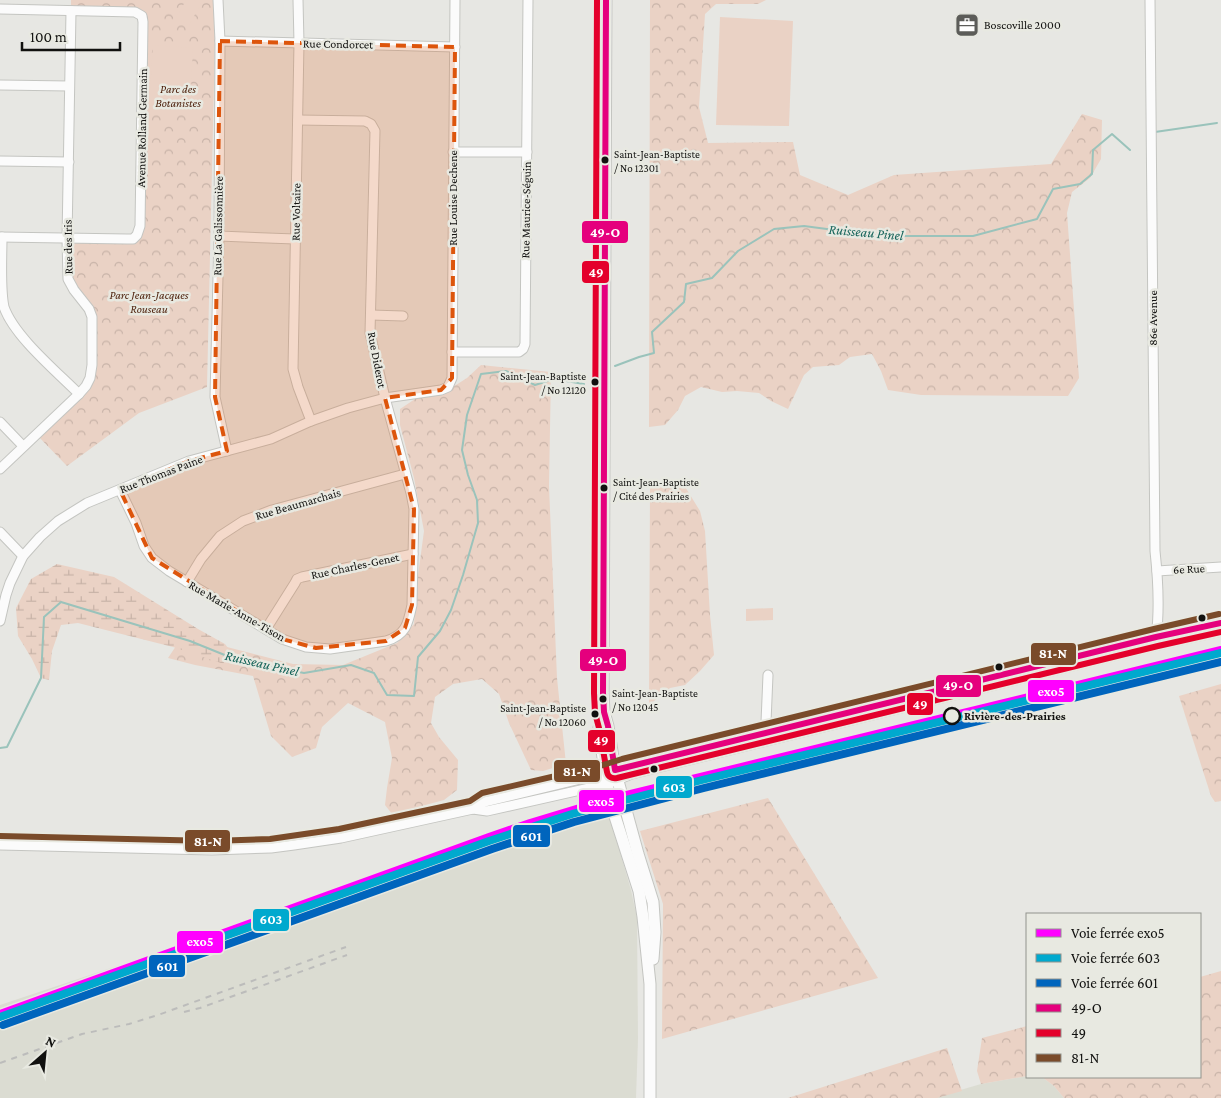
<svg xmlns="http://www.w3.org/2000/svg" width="1221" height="1098" viewBox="0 0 1221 1098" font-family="'Crimson Pro',serif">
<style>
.built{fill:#dbdcd2}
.forest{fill:url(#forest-crowns)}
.wetland{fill:url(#wetland-marsh)}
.pitch{fill:#ead2c5}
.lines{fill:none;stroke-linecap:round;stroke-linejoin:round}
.stream{stroke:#9ac3bb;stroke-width:2}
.minor-casing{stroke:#c4c5c1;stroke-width:11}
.major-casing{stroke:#c4c5c1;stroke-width:13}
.minor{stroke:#fbfbfb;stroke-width:9}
.major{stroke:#fbfbfb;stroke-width:11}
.rail{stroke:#bcbcbb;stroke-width:2;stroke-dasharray:6 6;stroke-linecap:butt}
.bus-1-casing{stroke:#e8e9e1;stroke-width:10}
.bus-2-casing{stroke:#e8e9e1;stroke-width:10}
.bus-3-casing{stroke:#e8e9e1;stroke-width:10}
.bus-1{stroke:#e5007d;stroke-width:6}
.bus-2{stroke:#e4002b;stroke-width:6}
.bus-3{stroke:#7a4b2a;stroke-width:6}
.rail-1-casing{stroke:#e8e9e1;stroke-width:11}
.rail-2-casing{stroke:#e8e9e1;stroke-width:11}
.rail-3-casing{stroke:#e8e9e1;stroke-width:11}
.rail-1{stroke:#f0f;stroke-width:8}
.rail-2{stroke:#00a9ce;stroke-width:8}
.rail-3{stroke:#0065bd;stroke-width:8}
.marked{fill:#dd550c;fill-opacity:0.2;stroke:#dd550c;stroke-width:4;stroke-dasharray:10 6;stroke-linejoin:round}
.bus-dot{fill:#11110f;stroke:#e8e9e1;stroke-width:2}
.stop-dot{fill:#e8e9e1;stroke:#11110f;stroke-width:2.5}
.labels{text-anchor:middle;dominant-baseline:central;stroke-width:5;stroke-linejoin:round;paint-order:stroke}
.bus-label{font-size:11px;fill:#11110f;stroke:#e8e9e1;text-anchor:start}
.poi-label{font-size:12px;fill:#11110f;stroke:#e8e9e1;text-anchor:start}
.street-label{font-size:12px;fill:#11110f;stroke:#e8e9e1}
.park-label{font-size:12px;font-style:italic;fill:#4b1e09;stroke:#e8e9e1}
.stop-label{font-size:12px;font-weight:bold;fill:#11110f;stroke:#e8e9e1;text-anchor:start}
.water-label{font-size:14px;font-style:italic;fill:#146359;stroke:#e8e9e1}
.line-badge{stroke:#e8e9e1;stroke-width:2}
.badge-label{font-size:14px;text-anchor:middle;font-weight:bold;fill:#fff}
</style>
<defs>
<pattern id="forest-crowns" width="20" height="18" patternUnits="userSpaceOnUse" patternTransform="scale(1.25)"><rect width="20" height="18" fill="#ead2c5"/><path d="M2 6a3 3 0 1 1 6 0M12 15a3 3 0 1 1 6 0" fill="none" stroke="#c8b3a8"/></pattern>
<pattern id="wetland-marsh" width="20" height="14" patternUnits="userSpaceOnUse" patternTransform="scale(1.25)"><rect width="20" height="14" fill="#ead2c5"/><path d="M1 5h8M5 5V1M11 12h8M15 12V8" fill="none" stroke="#c8b3a8"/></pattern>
</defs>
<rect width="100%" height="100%" fill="#e7e7e3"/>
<g class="built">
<path d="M607,807L631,890L637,918L638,1039L636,1098H0V1005L490,842Z"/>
<path d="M1027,1076L1042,1077L1054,1086L1064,1098H933L981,1084Z"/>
</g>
<g class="forest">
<path d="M71,0H214L215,38L207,387L139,413L67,466L36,434L90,378L89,309L74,290L67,239L137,235L143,22L135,12L71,11Z"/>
<path d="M650,0H766L758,4H716L705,14L699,107L708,143L793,142L800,175L848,195L894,175L1051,164L1082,114L1102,120L1101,159L1090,178L1072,192L1067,213L1079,378L1068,396L921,395L888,390L881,371L872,354L850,357L839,365L813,367L804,375L788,409L771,401L759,393L737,391L722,392L701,387L685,396L678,410L665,425L649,427Z"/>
<path d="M481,365L551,372L549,486L557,678L566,764L543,771L531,770L509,723L499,694L482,679L453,684L435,697L431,723L439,737L458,760L457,790L444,800L392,814L385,805L387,788L392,758L385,722L348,703L322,727L316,748L292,757L271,736L253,676L195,665L168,658L182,637L227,647L293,664L343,665L397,643L414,624L417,583L424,531L414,478L400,425V409L415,399L448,390L467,378Z"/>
<path d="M684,485L700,511L705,531L710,615L714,655L700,671L685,685L670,688L649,705L650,487Z"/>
<path d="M1221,684V801L1215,802L1211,796L1179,696Z"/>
<path d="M768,798L878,978L662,1039L663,904L640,831Z"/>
<path d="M1221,971V1098H1064L1054,1086L1042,1077H1200V977Z"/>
<path d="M1027,1026V1076L981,1084L977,1071L982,1038Z"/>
<path d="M947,1048L962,1091L937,1098H788Z"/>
</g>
<path class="wetland" d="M57,564L114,577L198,629L225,644L237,660L227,665L173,647L78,623L61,625L52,651L49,680L41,678L32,659L18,636L16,608L31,579Z"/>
<g class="pitch">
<path d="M186,0H194L201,4L189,25L176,18Z"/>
<path d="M720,17L793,21L789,126L716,125Z"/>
<path d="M153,45L193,48L190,106L149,104Z"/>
<path d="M773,608V620L746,621V609Z"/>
</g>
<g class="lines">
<g class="stream">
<path d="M1155,132L1217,123"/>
<path d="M615,366L639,357L654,353L652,332L684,302L686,284L712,278L738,251L774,229L804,226L880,236H973L1037,219L1053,189L1080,184L1092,174L1093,150L1112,134L1130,150"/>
<path d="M0,748L7,747L41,678L44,617L61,602L190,641L237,660L304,673L351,665L374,673L387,695L414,696L418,657L440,631L451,610L463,575L478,523L477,500L468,475L462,450L467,415L481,374L506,371L535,385L554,379L584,384"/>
</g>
<g class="minor-casing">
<g id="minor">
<path d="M218,0L220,41L219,236L215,397L227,451"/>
<path d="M298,0L299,43L293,369L298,387L311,421"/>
<path d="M1150,0L1155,551C1158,579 1160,609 1156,637"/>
<path d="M0,9L135,12L142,16L143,22L140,226L137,235L133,239H127L0,237"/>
<path d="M220,41L455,47"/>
<path d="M0,85L69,86"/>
<path d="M453,152H527"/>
<path d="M0,161L69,162"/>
<path d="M219,236L295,239"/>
<path d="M2,237C2,258 0,288 4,307C14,336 56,371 79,394"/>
<path d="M371,315L403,316"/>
<path d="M452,352H519L523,349L525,344L528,0"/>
<path d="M0,422L23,446"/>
<path d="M0,469L79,394L86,386L90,378L92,365V317L89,309L74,290L68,279L67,239L71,11"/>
<path d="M120,490L136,523L144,546L152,558L169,571L282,639L306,647L330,649L386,641C406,635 408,624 412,605L414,509L411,493L385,398L370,333L375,131L371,124L365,121L298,120"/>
<path d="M0,532L23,556"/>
<path d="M1157,571L1221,567"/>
<path d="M187,582L201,559L220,536L243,521L272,510L405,474"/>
<path d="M0,621L6,595L10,583L23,556L40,537L58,521L87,503L189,461L271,439L311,421L348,408L385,398L441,390L448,387L452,378L455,0"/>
<path d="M266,629L295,583L297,579L302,577L413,554"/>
<path d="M768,675L766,722L770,738"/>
<path d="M473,809L484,802L605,773L624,767L1156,637L1221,623"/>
<path d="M0,845L212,850L271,848L294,845L341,838L473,809L487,811L607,784L632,774L1154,646L1221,631"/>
</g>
</g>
<g class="major-casing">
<g id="major">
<path d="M606,0L603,693L604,712L599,728L605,773L611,804L639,891L643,917L650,984V1098"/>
<path d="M604,712L608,726L615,770L638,854L653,902L655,932L653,959"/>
</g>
</g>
<use href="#minor" class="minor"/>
<use href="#major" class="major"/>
<g class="rail">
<path d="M184,1012L200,1008L347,955"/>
<path d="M0,1063L82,1034L129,1024L158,1015L346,947"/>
</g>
<g class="bus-1-casing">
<path id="bus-1" d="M606,0L603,693L604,712L608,726L615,770L1156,637L1221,623"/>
</g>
<g class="bus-2-casing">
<path id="bus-2" d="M597,0L594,693L595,713L599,728L607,772C608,777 612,779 617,778L1158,646L1221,632"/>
</g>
<g class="bus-3-casing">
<path id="bus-3" d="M0,836L212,841L270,839L339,829L470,801L482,793L603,765L622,759L1154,629L1219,614"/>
</g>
<use href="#bus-1" class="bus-1"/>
<use href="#bus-2" class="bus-2"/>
<use href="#bus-3" class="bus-3"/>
<g class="rail-1-casing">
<path id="rail-1" d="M0,1014L489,837L530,823L606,800L1221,650"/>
</g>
<g class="rail-2-casing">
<path id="rail-2" d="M0,1017L489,841L572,814L702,780L1221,653"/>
</g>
<g class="rail-3-casing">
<path id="rail-3" d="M3,1025L492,849L574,822L704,788L1221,662"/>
</g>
<use href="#rail-1" class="rail-1"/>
<use href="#rail-2" class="rail-2"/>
<use href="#rail-3" class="rail-3"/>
</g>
<path class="marked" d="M220,41L455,47L452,378L441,390L385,398L414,509L412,605L405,628L386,641L316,648L282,639L152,558L120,490L189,461L227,451L215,397Z"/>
<defs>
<g id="office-square" transform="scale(1.25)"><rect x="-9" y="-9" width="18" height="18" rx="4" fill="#5c5c59" stroke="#e8e9e1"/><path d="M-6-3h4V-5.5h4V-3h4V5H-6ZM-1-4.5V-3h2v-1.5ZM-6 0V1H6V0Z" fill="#fff"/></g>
</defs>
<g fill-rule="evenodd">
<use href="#office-square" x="967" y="25"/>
</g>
<g class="bus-dot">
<circle cx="605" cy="160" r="4.5"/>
<circle cx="595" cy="382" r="4.5"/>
<circle cx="604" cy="488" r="4.5"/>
<circle cx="1202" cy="618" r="4.5"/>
<circle cx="999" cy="667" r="4.5"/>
<circle cx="603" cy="699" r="4.5"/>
<circle cx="595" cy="714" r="4.5"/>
<circle cx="654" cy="769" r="4.5"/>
</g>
<circle class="stop-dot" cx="952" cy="716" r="8"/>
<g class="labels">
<g class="bus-label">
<text x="614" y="154">Saint-Jean-Baptiste<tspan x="614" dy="14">/ No 12301</tspan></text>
<text x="586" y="376" text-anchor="end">Saint-Jean-Baptiste<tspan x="586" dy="14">/ No 12120</tspan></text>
<text x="613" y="482">Saint-Jean-Baptiste<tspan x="613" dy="14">/ Cité des Prairies</tspan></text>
<text x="612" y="693">Saint-Jean-Baptiste<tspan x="612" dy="14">/ No 12045</tspan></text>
<text x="586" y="708" text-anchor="end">Saint-Jean-Baptiste<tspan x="586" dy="14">/ No 12060</tspan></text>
</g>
<g class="poi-label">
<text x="984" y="25">Boscoville 2000</text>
</g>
<g class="street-label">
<text transform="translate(338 44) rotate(1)">Rue Condorcet</text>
<text transform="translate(142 128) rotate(-89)">Avenue Rolland Germain</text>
<text transform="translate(453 198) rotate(-90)">Rue Louise Dechene</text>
<text transform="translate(526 210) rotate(-89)">Rue Maurice-Séguin</text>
<text transform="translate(296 212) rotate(-89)">Rue Voltaire</text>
<text transform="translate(218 226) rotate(-89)">Rue La Galissonnière</text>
<text transform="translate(68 247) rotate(-91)">Rue des Iris</text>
<text transform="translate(1153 318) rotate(-90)">86e Avenue</text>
<text transform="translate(377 360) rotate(79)">Rue Diderot</text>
<text transform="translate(161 474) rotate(-21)">Rue Thomas Paine</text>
<text transform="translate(298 504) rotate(-16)">Rue Beaumarchais</text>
<text transform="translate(355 566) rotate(-12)">Rue Charles-Genet</text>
<text transform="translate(1189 569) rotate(-3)">6e Rue</text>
<text transform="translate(237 611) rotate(30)">Rue Marie-Anne-Tison</text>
</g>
<g class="park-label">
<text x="178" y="89">Parc des<tspan x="178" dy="14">Botanistes</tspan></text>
<text x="149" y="295">Parc Jean-Jacques<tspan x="149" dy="14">Rouseau</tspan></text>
</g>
<g class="stop-label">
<text x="964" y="716">Rivière-des-Prairies</text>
</g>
<g class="water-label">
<text transform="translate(866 232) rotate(5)">Ruisseau Pinel</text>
<text transform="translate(262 663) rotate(13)">Ruisseau Pinel</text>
</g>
</g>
<g class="line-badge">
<rect x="581" y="220" width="48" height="24" rx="5" fill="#e5007d"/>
<rect x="581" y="260" width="29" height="24" rx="5" fill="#e4002b"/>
<rect x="1030" y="642" width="47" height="24" rx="5" fill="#7a4b2a"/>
<rect x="579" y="648" width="48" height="24" rx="5" fill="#e5007d"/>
<rect x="935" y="674" width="47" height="24" rx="5" fill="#e5007d"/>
<rect x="1027" y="679" width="48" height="24" rx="5" fill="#f0f"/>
<rect x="906" y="692" width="28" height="24" rx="5" fill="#e4002b"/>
<rect x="587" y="729" width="29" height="24" rx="5" fill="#e4002b"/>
<rect x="553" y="759" width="48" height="24" rx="5" fill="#7a4b2a"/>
<rect x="655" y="775" width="38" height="24" rx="5" fill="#00a9ce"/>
<rect x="578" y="789" width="47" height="24" rx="5" fill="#f0f"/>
<rect x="512" y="824" width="39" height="24" rx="5" fill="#0065bd"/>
<rect x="184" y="829" width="47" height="24" rx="5" fill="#7a4b2a"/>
<rect x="252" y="908" width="38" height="24" rx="5" fill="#00a9ce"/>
<rect x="176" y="930" width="48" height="24" rx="5" fill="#f0f"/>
<rect x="148" y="954" width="38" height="24" rx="5" fill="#0065bd"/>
</g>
<g class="badge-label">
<text x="605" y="237">49-O</text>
<text x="596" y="277">49</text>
<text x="1053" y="658">81-N</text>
<text x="603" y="665">49-O</text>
<text x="958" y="690">49-O</text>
<text x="1051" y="696">exo5</text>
<text x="920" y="709">49</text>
<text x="601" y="745">49</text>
<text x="577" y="776">81-N</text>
<text x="674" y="792">603</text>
<text x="601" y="806">exo5</text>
<text x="531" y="841">601</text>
<text x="208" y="846">81-N</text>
<text x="271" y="924">603</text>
<text x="200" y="946">exo5</text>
<text x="167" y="971">601</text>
</g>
<rect x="1026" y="913" width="175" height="165" fill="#e8e9e1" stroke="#92938d"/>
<rect x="1036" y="929" width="25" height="8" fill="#ff00ff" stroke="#92938d"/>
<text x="1071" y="938" font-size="15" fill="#11110f">Voie ferrée exo5</text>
<rect x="1036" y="954" width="25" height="8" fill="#00a9ce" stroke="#92938d"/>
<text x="1071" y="963" font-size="15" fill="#11110f">Voie ferrée 603</text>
<rect x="1036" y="979" width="25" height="8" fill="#0065bd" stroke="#92938d"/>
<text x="1071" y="988" font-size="15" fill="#11110f">Voie ferrée 601</text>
<rect x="1036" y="1004" width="25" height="8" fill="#e5007d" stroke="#92938d"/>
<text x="1071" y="1013" font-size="15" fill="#11110f">49-O</text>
<rect x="1036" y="1029" width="25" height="8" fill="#e4002b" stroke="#92938d"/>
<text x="1071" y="1038" font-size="15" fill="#11110f">49</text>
<rect x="1036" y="1054" width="25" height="8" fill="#7a4b2a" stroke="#92938d"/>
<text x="1071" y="1063" font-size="15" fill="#11110f">81-N</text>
<g transform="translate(45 1053) rotate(27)" stroke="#e8e9e1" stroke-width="4" paint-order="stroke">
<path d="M0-4L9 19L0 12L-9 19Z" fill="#11110f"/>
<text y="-8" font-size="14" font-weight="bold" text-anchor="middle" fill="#11110f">N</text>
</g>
<path d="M22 42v8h98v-8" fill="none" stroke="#11110f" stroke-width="2.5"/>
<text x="30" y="42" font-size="15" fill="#11110f" stroke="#e8e9e1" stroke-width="4" paint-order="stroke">100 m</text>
</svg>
